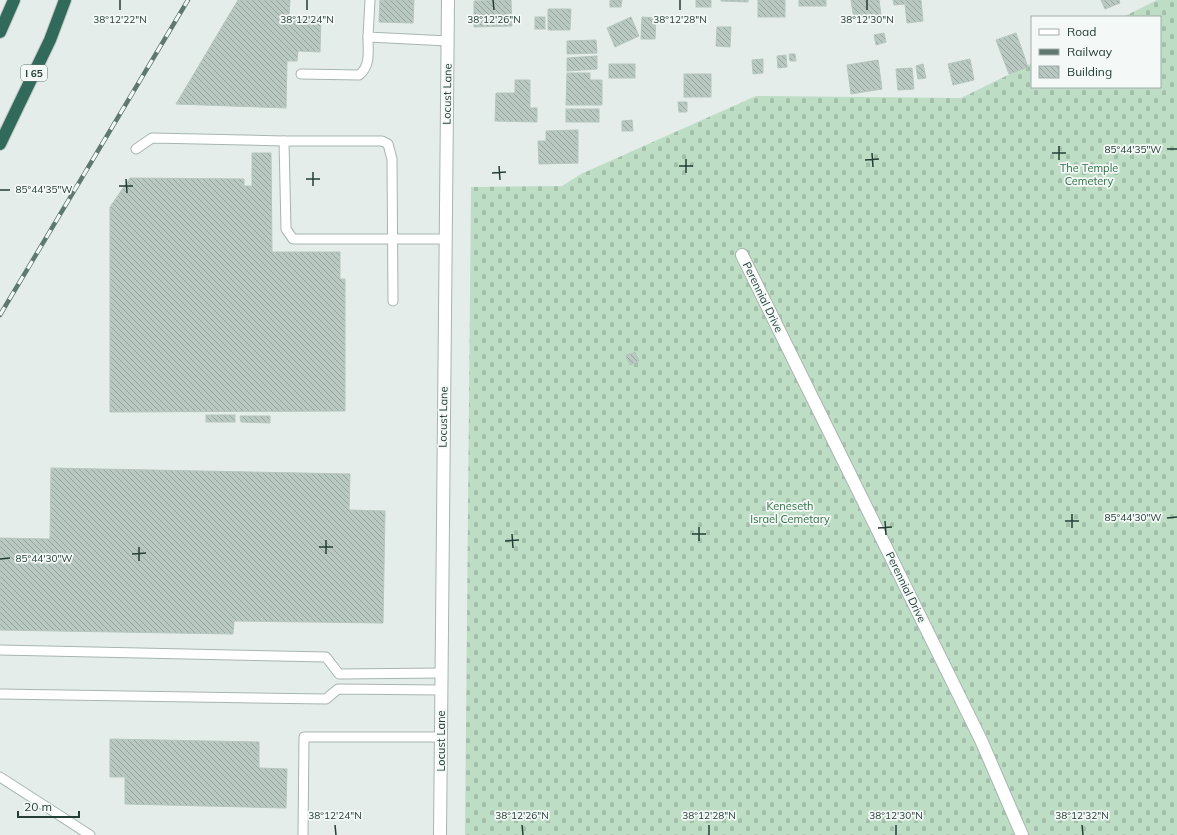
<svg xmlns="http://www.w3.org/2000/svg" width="1177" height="835" viewBox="0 0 1177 835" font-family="Mulish,sans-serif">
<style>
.cemetery{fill:url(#cemetery-stones)}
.building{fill:url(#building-back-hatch);stroke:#b6c6bf}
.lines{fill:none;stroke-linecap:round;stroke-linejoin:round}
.lane-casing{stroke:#a7b5b0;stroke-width:11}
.street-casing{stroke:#a7b5b0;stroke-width:14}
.highway-casing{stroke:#c2c9c7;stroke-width:14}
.lane{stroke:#fff;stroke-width:9}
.street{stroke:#fff;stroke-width:12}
.highway{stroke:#31695b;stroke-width:12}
.rail-casing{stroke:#5f7971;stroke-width:4.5}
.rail{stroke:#f4f9f7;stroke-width:3;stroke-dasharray:9;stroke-linecap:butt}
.ticks{fill:none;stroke:#243e36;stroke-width:1.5}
.labels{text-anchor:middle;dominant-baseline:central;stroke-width:3.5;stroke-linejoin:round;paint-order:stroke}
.shield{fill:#f4f9f7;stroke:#627670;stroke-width:1}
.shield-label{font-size:10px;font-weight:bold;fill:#243e36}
.street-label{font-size:11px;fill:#243e36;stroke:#f4f9f7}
.park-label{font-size:11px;fill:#307347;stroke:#f4f9f7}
.ticks-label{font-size:10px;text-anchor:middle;fill:#243e36;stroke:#f4f9f7;stroke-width:3.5;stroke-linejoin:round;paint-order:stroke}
</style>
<defs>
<pattern id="cemetery-stones" width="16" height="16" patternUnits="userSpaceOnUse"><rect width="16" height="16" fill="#beddc5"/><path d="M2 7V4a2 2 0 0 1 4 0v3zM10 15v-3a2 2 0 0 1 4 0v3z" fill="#a3bfaa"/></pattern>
<pattern id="building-back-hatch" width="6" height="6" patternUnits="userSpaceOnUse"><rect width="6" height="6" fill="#b9c8c1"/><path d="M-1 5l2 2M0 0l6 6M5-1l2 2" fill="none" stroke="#96a49e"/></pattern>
</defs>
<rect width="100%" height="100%" fill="#e4ede9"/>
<path class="cemetery" d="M1157,0H1177V835H465L471,187L562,186L581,174L756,96L961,98L1032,63V87H1160V17H1123Z"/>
<g class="building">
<path d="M238,0H290L289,16L321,17L320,52L298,51L297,61H287L286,108L176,104Z"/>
<path d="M380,0H414L413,23L379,22Z"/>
<path d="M511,0L512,26L474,27V1Z"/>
<path d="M610,0H622L621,7H610Z"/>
<rect x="696" y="0" width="15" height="7"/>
<path d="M721,0H748V2L721,1Z"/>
<rect x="758" y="0" width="27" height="17"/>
<rect x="799" y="0" width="27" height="6"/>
<path d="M851,0H879L881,15L854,19Z"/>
<path d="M893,0H921L923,21L907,23L905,4L894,5Z"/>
<path d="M1101,0H1119L1120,3L1105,9Z"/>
<path d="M548,9H571L570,30H548Z"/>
<rect x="535" y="17" width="10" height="12"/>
<path d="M631,17L639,36L615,47L607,28Z"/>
<path d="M642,17L656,18L655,39H641Z"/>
<path d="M717,27H731L730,47L716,46Z"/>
<path d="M884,33L886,42L876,45L874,35Z"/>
<path d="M1016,33L1028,67L1009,74L996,40Z"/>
<path d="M596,40L597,53L567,54V41Z"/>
<path d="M789,54H795L796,61H790Z"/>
<path d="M786,55L787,67L778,68L777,56Z"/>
<path d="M597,56V69L567,71V58Z"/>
<path d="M763,59V73L753,74L752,60Z"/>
<path d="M970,59L974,80L953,85L948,64Z"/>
<path d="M878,60L882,89L851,94L847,65Z"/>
<rect x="609" y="64" width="26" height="14"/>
<path d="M923,64L926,78L918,79L916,66Z"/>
<path d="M912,68L914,89L898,90L896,69Z"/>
<path d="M567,73H590V80H602V105H566Z"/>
<rect x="684" y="74" width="27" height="23"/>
<path d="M515,80H530V108H537V122L495,121L496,93H515Z"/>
<path d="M678,102H687V112H679Z"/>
<rect x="566" y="109" width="33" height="13"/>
<path d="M632,120L633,131H622V121Z"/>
<path d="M578,130V163L539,164L538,141H546V131Z"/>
<path d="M252,153H271L272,252H340V279H345V411L110,412V207L130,178L244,179V186H252Z"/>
<path d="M635,352L639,361L630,365L626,356Z"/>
<rect x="206" y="415" width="29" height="7"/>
<path d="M240,416H270V423L241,422Z"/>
<path d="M51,468L350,474L349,510L385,511L383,623L234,621L233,634L0,630V538L50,539Z"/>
<path d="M110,739L259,742V768L287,769L286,808L125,804V777H110Z"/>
</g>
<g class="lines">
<g class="lane-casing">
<g id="lane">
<path d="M370,0L368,37L448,41"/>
<path d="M301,74L359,75C371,66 368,50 368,37"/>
<path d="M136,149L152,138L284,141"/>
<path d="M393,301L392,159L388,144L382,141H284L286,229L293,239H445"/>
<path d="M0,650L326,657L339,674L441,673"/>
<path d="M0,694L326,699L338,689L440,690"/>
<path d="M0,777L90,835"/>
<path d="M303,835L304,737H441"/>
</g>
</g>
<g class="street-casing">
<g id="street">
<path d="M742,255L981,740L1022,835"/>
<path d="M440,835L448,0"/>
</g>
</g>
<g class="highway-casing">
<g id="highway">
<path d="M0,32L14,0"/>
<path d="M0,144L50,40L65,0"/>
</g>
</g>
<use href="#lane" class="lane"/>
<use href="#street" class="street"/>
<use href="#highway" class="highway"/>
<g class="rail-casing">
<path id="rail" d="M0,315L188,0"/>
</g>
<use href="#rail" class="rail"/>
</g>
<path class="ticks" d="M120,0V10M307,0V10M493,0L494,10M680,0V10M867,0V10M1059,146V160M1167,149H1177M872,153L873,167M1052,153H1066M686,159V173M865,160L879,159M499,166L500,180M679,166H693M313,172V186M492,173L506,172M126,179L127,193M306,179H320M119,186H133M0,190H10M1072,514V528M1167,518L1177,517M885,521L886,535M1065,521H1079M699,527V541M878,528L892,527M512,534L513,548M692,534H706M326,540V554M505,541L519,540M139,547V561M319,547H333M132,554L146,553M0,559L10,558M335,825L336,835M522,825L523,835M709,825V835M896,825V835M1082,825L1083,835"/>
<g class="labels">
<rect class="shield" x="21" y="65" width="26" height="16" rx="3"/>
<g class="shield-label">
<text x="34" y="73">I 65</text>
</g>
<g class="street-label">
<text transform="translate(447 94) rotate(-89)">Locust Lane</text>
<text transform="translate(763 297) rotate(64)">Perennial Drive</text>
<text transform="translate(443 417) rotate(-89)">Locust Lane</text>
<text transform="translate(906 587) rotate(64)">Perennial Drive</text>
<text transform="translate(441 741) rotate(-90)">Locust Lane</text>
</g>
<g class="park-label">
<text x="1089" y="168">The Temple<tspan x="1089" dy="13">Cemetery</tspan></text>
<text x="790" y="506">Keneseth<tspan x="790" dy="13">Israel Cemetary</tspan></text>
</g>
</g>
<g class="ticks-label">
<text x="120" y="23">38°12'22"N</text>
<text x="307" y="23">38°12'24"N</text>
<text x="494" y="23">38°12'26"N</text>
<text x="680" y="23">38°12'28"N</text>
<text x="867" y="23">38°12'30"N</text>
<text x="1133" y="153">85°44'35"W</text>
<text x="44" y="193">85°44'35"W</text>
<text x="1133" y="521">85°44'30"W</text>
<text x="44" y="562">85°44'30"W</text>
<text x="335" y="819">38°12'24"N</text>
<text x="522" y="819">38°12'26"N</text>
<text x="709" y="819">38°12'28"N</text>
<text x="896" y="819">38°12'30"N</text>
<text x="1082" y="819">38°12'32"N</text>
</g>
<rect x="1031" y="16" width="130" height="72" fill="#f4f9f7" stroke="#a1aeaa"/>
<rect x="1039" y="29" width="20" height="6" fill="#ffffff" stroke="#a1aeaa"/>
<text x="1067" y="36" font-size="12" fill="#243e36">Road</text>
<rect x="1039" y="49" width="20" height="6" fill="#5f7971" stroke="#a1aeaa"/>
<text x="1067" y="56" font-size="12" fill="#243e36">Railway</text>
<rect x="1039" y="66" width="20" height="12" fill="url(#building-back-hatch)" stroke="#a1aeaa"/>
<text x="1067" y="76" font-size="12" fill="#243e36">Building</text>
<path d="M18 811v6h61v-6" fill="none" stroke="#243e36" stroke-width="2"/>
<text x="24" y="811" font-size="12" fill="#243e36" stroke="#f4f9f7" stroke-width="3" paint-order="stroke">20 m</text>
</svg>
